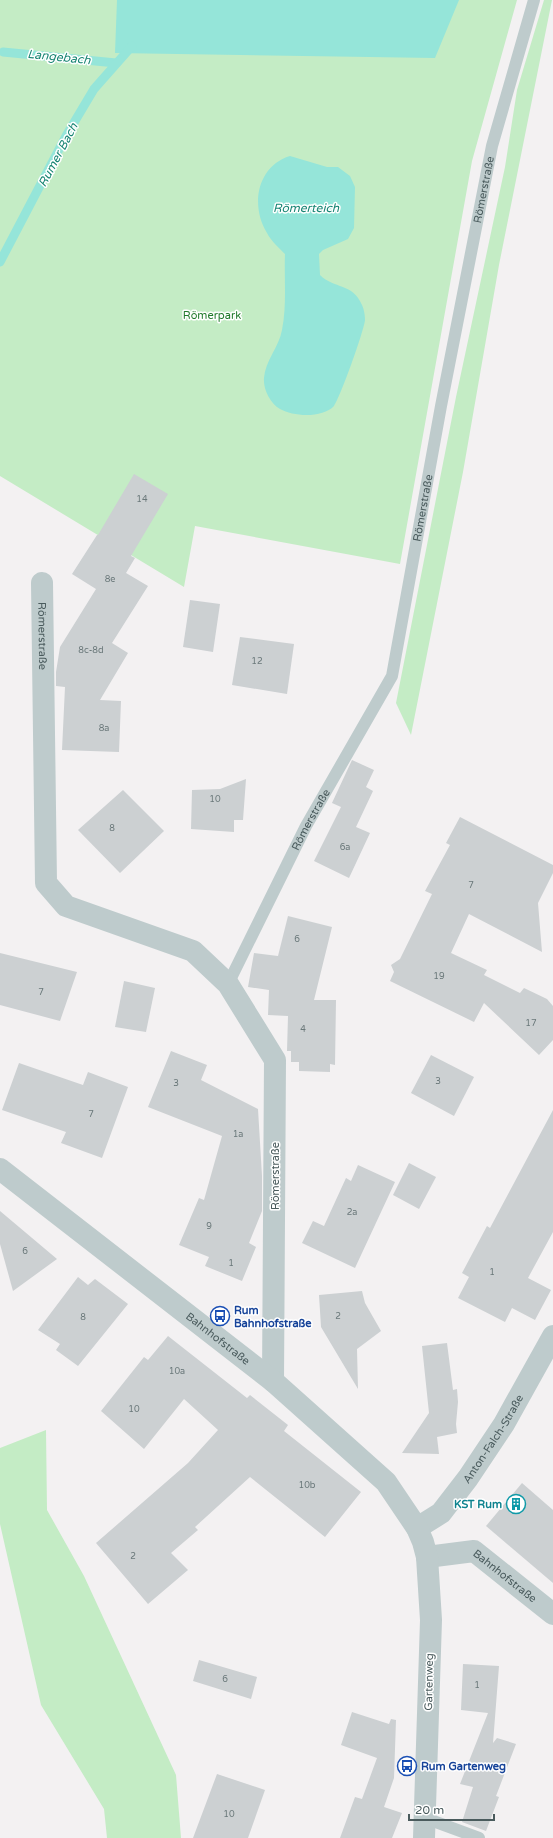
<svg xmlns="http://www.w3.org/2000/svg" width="553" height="1838" viewBox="0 0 553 1838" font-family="'Varela Round',sans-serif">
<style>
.green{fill:#c4ecc5}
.water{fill:#95e5d9}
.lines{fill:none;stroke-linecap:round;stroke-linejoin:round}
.stream{stroke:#95e5d9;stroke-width:9}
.building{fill:#ccd0d2}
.service{stroke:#becbcc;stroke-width:12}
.minor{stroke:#becbcc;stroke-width:22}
.tertiary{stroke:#becbcc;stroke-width:22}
.labels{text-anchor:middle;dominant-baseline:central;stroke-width:3;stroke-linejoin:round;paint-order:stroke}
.number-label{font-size:9px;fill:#6a787a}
.street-label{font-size:11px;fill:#4a5b5d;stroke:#fff}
.park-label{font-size:11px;fill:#207a2b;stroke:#fff}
.transit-label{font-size:11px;font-weight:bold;fill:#164399;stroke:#fff;text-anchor:start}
.culture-label{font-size:11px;font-weight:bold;fill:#0d838f;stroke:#fff;text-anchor:end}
.water-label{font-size:12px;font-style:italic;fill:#178573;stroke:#fff}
</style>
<rect width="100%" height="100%" fill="#f3f1f2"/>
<g class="green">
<path d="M0,0H517L472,161L400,564L195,526L184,587L0,476Z"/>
<path d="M544,0H552L499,265L463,472L411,735L396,703L456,397L505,167L517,90Z"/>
<path d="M46,1430L47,1510L84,1576L176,1775L181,1838H107L104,1809L41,1705L0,1524V1448Z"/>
</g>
<g class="water">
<path d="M117,0H459L435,58L115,53Z"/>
<path d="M290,156L327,167H338L350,176L355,187L354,228L348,239L323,250L319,254L320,275C334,289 353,283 362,305C364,309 365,316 365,320C364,331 340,398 334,406C323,418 294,417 280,409C270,403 263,389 264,378C265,361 279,347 282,330C287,305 284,279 285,254C279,248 271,241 267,233C250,206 257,166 290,156Z"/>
</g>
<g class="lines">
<g class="stream">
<path d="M3,52L116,63"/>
<path d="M0,262L66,136L94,89L132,46"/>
</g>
</g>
<g class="building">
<path d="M134,474L168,494L131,556L135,558L126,573L148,586L112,643L128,653L100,700L121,701L119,752L62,750L65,687L56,686V672L60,647L96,589L72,574L97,535H98Z"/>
<path d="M190,600L220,604L213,652L183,647Z"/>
<path d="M240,637L294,644L287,694L232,685Z"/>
<path d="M352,760L374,770L366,787L373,791L356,827L370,833L349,878L314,861L341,807L332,803Z"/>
<path d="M246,779L243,820H234V832L191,829L192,790L220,789Z"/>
<path d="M123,790L164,831L120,873L78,830Z"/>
<path d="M460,817L553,865V873L538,903L542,952L469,914L451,953L487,970L484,975L520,993L524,988L547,999L553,1006V1040L539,1055L484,1003L474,1022L390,981L394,972L391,965L400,959L432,894L425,891L450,845L446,843Z"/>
<path d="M288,916L332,927L314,1000H336L335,1065L330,1064V1072L299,1071V1062H291V1051H287L288,1016L268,1015L269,990L248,987L254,953L278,956Z"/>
<path d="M0,953L77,972L60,1021L0,1005Z"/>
<path d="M124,981L155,988L146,1032L115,1027Z"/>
<path d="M171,1051L207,1065L201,1080L258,1109L262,1176V1211L249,1243L256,1247L242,1281L205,1266L209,1257L179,1245L199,1198L204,1200L222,1136L148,1107Z"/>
<path d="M431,1055L474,1077L454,1116L411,1093Z"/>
<path d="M19,1063L83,1085L88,1072L128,1087L102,1158L61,1143L66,1132L2,1110Z"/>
<path d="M553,1110V1232L528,1278L551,1290L535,1320L512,1308L505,1322L458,1298L469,1277L462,1273L487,1226L490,1228Z"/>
<path d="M409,1163L436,1177L419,1209L393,1195Z"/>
<path d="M358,1165L395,1182L355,1268L302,1243L313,1221L324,1226L346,1178L351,1181Z"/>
<path d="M0,1211L57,1259L13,1291L0,1244Z"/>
<path d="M78,1277L88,1285L95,1279L128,1304L78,1366L56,1350L60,1344L38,1330Z"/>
<path d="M362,1291L365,1303L381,1331L357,1349L358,1389L321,1327L319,1295Z"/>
<path d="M168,1336L247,1398L250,1395L288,1425L284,1431L361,1492L325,1537L250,1477L195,1527L198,1530L171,1553L188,1570L148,1604L96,1543L188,1463L218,1430L184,1399L144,1449L101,1411L144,1357L148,1360Z"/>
<path d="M447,1343L453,1390L457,1389L458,1402L456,1424L457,1433L437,1437L439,1454L402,1453L429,1413L422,1346Z"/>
<path d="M522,1483L553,1510V1583L486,1526Z"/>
<path d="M199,1660L257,1677L251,1699L193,1681Z"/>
<path d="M463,1664L499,1666L493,1743L497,1738L516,1744L496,1796L499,1797L486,1831L462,1822L473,1787L460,1784L488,1713L461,1710Z"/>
<path d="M352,1712L389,1724L391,1719L396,1720L394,1778L384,1807L402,1813L392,1838H340L355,1797L362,1799L377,1758L341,1745Z"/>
<path d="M217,1774L265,1790L248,1838H193Z"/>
</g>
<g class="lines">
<g class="service">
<path id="s1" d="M228,984L306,826L392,676L441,406L492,146L534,0"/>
<path d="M425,1818L479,1838"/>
</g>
<g class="minor">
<path id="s2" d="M42,583L46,883L66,906L193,951L228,984L275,1060L273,1381"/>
<path id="s3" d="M417,1528L441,1513L468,1478L504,1424L553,1336"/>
<path id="s4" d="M427,1557L474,1551L553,1614"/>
</g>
<path class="tertiary" id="s5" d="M0,1169L273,1381L386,1482L417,1528L423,1542L427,1557L431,1620L424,1838"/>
</g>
<defs>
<g id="bus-ring" transform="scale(1)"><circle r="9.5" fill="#fff" stroke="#1a4fb4" stroke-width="1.5"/><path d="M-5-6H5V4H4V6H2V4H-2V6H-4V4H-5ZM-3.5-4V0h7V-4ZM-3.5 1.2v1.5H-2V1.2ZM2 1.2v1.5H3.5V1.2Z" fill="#1a4fb4"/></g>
<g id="building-ring" transform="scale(1)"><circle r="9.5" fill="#fff" stroke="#0f9aa8" stroke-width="1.5"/><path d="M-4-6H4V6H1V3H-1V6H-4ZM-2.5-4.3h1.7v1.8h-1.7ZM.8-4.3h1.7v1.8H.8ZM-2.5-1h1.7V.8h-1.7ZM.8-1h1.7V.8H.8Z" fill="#0f9aa8"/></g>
</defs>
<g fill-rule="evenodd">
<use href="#bus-ring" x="220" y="1316"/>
<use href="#building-ring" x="516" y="1504"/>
<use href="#bus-ring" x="407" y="1766"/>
</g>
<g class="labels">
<g class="number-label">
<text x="142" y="499">14</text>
<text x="110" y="579">8e</text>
<text x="91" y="650">8c-8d</text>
<text x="257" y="661">12</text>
<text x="104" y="728">8a</text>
<text x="215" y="799">10</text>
<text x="112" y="828">8</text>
<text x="345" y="847">6a</text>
<text x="471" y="885">7</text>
<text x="297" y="939">6</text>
<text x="439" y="976">19</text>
<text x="41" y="992">7</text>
<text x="531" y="1023">17</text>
<text x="303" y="1029">4</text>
<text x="438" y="1081">3</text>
<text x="176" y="1083">3</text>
<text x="91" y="1114">7</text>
<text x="238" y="1134">1a</text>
<text x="352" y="1212">2a</text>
<text x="209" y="1226">9</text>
<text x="25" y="1251">6</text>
<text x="231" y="1263">1</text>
<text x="492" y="1272">1</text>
<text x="338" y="1316">2</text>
<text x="83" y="1317">8</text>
<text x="177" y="1371">10a</text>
<text x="134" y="1409">10</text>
<text x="307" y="1485">10b</text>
<text x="133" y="1556">2</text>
<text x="225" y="1679">6</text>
<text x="477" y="1685">1</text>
<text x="229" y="1814">10</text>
</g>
<g class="street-label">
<text stroke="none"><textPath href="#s1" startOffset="844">Römerstraße</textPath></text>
<text stroke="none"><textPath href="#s1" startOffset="520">Römerstraße</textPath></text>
<text stroke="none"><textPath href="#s2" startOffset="53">Römerstraße</textPath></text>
<text stroke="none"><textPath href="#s1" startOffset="184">Römerstraße</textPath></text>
<text transform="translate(275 1176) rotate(-90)">Römerstraße</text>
<text stroke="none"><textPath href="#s5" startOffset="276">Bahnhofstraße</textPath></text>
<text stroke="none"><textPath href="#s3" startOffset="119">Anton-Falch-Straße</textPath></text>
<text stroke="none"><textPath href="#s4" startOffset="87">Bahnhofstraße</textPath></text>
<text transform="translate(429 1682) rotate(-89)">Gartenweg</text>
</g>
<g class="park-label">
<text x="212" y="315">Römerpark</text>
</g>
<g class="transit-label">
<text x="234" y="1310">Rum<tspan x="234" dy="13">Bahnhofstraße</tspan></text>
<text x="421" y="1766">Rum Gartenweg</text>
</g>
<g class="culture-label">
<text x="502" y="1504">KST Rum</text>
</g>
<g class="water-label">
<text transform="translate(59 57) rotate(6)">Langebach</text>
<text transform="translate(58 155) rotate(-62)">Rumer Bach</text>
<text x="306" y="208">Römerteich</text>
</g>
</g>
<path d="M409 1814v6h85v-6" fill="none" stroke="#4a5b5d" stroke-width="2"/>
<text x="415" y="1814" font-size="12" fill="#4a5b5d" stroke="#ffffff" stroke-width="3" paint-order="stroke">20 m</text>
</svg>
